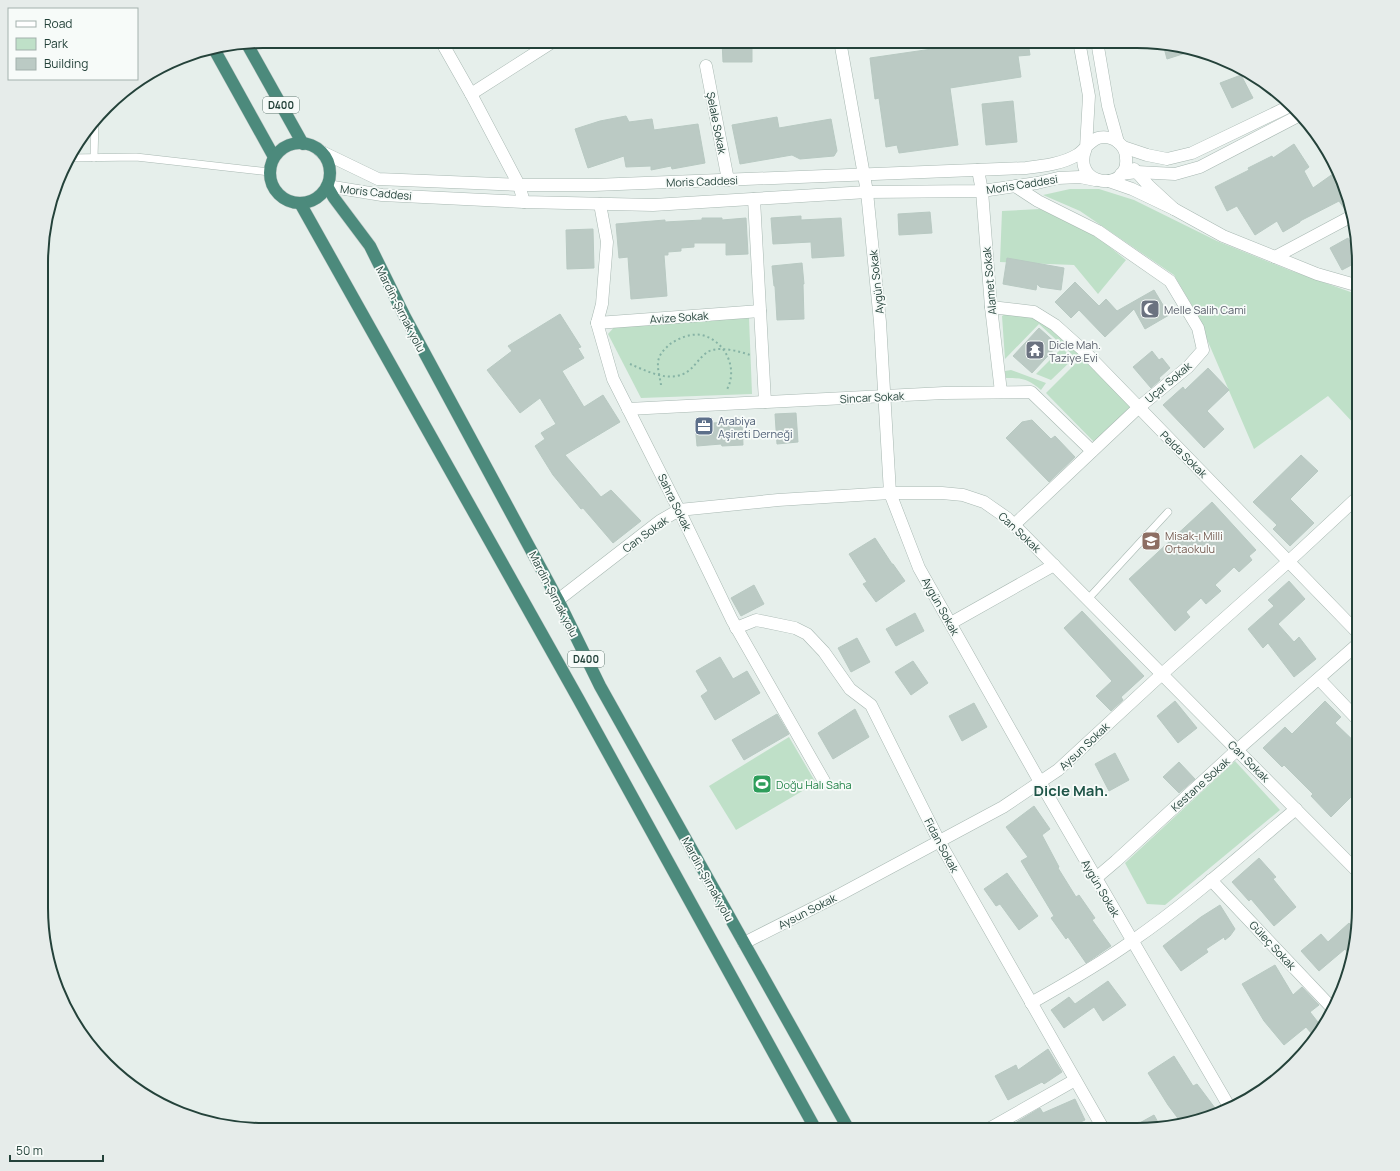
<svg xmlns="http://www.w3.org/2000/svg" width="1400" height="1171" viewBox="0 0 1400 1171" font-family="Manrope,sans-serif">
<style>
.green{fill:#bfe0c8}
.building{fill:#bbcac4;stroke:#b8c9c2}
.lines{fill:none;stroke-linecap:round;stroke-linejoin:round}
.service-casing{stroke:#a8b8b2;stroke-width:8}
.minor-casing{stroke:#a8b8b2;stroke-width:13}
.tertiary-casing{stroke:#a8b8b2;stroke-width:13}
.trunk-casing{stroke:#c2cac8;stroke-width:13}
.path{stroke:#86b3a5;stroke-width:2;stroke-dasharray:2 3;stroke-linecap:butt}
.service{stroke:#fff;stroke-width:7}
.minor{stroke:#fff;stroke-width:12}
.tertiary{stroke:#fff;stroke-width:12}
.trunk{stroke:#4c8a7c;stroke-width:12}
.labels{text-anchor:middle;dominant-baseline:central;stroke-width:3.5;stroke-linejoin:round;paint-order:stroke}
.shield{fill:#f7fbf9;stroke:#637a73;stroke-width:1}
.shield-label{font-size:10px;font-weight:bold;fill:#24423a}
.street-label{font-size:11px;fill:#24423a;stroke:#f7fbf9}
.worship-label{font-size:11px;fill:#5b616d;stroke:#f7fbf9;text-anchor:start}
.service-label{font-size:11px;fill:#4e5e75;stroke:#f7fbf9;text-anchor:start}
.education-label{font-size:11px;fill:#785e54;stroke:#f7fbf9;text-anchor:start}
.leisure-label{font-size:11px;fill:#27864d;stroke:#f7fbf9;text-anchor:start}
.district-label{font-size:15px;font-weight:bold;fill:#1f5548;stroke:#f7fbf9}
.rim{fill:none;stroke:#24423a;stroke-width:2}
</style>
<rect width="100%" height="100%" fill="#e6efeb"/>
<g class="green">
<path d="M1070,189H1099L1134,200L1217,241L1289,270L1359,295V424L1357,427L1328,396L1254,449L1194,309L1174,275L1080,211L1043,195Z"/>
<path d="M1040,209L1091,232L1126,260L1098,294L1074,265L1000,262L1002,211Z"/>
<path d="M1008,312L1038,317L1079,353L1076,358L1039,324L1005,359L1002,316Z"/>
<path d="M749,318L752,394L641,398L608,334L617,324Z"/>
<path d="M1062,348L1073,359L1051,380L1036,374Z"/>
<path d="M1082,357L1133,409L1097,445L1046,393Z"/>
<path d="M1011,370L1046,383L1041,390C1028,379 1023,378 1006,378L1005,371Z"/>
<path d="M789,737L816,783L736,830L709,786Z"/>
<path d="M1235,761L1280,810L1165,905L1147,904L1125,863Z"/>
</g>
<g class="building">
<path d="M722,41H752V62H723Z"/>
<path d="M987,41H1028L1030,55L1018,56L1021,77L950,88L958,145L899,153L897,145L886,147L879,98L875,99L870,58Z"/>
<path d="M1163,44L1192,51L1167,59Z"/>
<path d="M1241,75L1253,98L1232,108L1220,83Z"/>
<path d="M1013,101L1017,142L986,145L982,104Z"/>
<path d="M626,116L629,122L652,119L654,130L698,124L705,163L672,169L671,166L651,170V166L626,167L624,156L588,168L575,129L600,121Z"/>
<path d="M777,117L779,128L831,119L837,151L834,156L800,159L792,155L740,164L732,125Z"/>
<path d="M1294,144L1309,167L1304,171L1313,188L1337,171L1342,178L1348,210L1346,211L1339,201L1300,221V222L1283,232L1277,221L1255,235L1237,206L1227,211L1215,187L1249,170L1248,168L1272,156L1273,158Z"/>
<path d="M930,212L932,233L899,235L898,214Z"/>
<path d="M801,216V220L841,218L844,256L812,258L811,242L773,244L771,218Z"/>
<path d="M702,218H722V220L746,218L748,254L726,255V243H694V247L681,248V251L668,252V255H664L667,296L631,299L628,257L619,258L616,224L665,220V222L702,220Z"/>
<path d="M593,229L594,268L567,269L566,230Z"/>
<path d="M1348,238L1357,255L1359,261L1342,270L1330,248Z"/>
<path d="M1007,258L1064,268L1061,290L1040,287L1037,284L1036,290L1003,284Z"/>
<path d="M802,263L804,284H803L804,319L777,320L775,286H774L772,266Z"/>
<path d="M1075,282L1099,306L1106,299L1117,311L1154,290L1169,315L1145,329L1134,309L1105,337L1079,310L1071,318L1055,302Z"/>
<path d="M560,314L581,347L578,348L584,358L562,371L584,407L603,395L620,422L565,455L601,497L611,490L641,521L613,543L583,508L581,509L553,475L535,446L545,439L541,433L556,424L540,398L520,413L487,370L512,351L508,346Z"/>
<path d="M1039,328L1058,345L1032,373L1013,356Z"/>
<path d="M1152,351L1159,360L1162,358L1170,368L1159,378L1160,380L1151,388L1133,367Z"/>
<path d="M1208,368L1229,390L1207,411L1224,429L1204,448L1163,405L1183,387L1185,390Z"/>
<path d="M796,413L798,442L777,444L775,414Z"/>
<path d="M1032,420L1051,439L1055,436L1075,457L1049,482L1006,438L1022,422Z"/>
<path d="M712,422V423L742,422L743,445L722,446L721,444L697,446L695,423Z"/>
<path d="M1301,455L1318,471L1290,499L1314,523L1290,546L1273,529L1277,525L1253,502Z"/>
<path d="M1212,502L1256,550L1249,556L1252,560L1239,572L1234,567L1215,585L1221,591L1206,604L1201,598L1186,612L1190,617L1175,631L1129,579Z"/>
<path d="M875,538L892,564H893L905,581L876,602L863,584L867,582L849,554Z"/>
<path d="M1289,581L1305,599L1278,624L1294,642L1299,637L1316,659L1294,677L1268,643L1263,648L1248,629L1274,606L1268,600Z"/>
<path d="M754,585L764,604L741,616L731,598Z"/>
<path d="M1082,611L1144,676L1121,697L1123,700L1111,711L1096,696L1112,681L1064,628Z"/>
<path d="M915,613L924,631L896,646L886,629Z"/>
<path d="M857,638L870,662L851,672L838,648Z"/>
<path d="M720,657L733,679L747,671L760,693L715,720L701,696L708,691L696,671Z"/>
<path d="M913,661L928,683L911,695L895,672Z"/>
<path d="M1175,701L1197,728L1178,743L1157,716Z"/>
<path d="M1325,701L1341,717L1335,723L1359,746V789L1331,817L1311,796L1313,794L1284,765L1282,767L1263,748L1285,727L1292,734Z"/>
<path d="M974,703L987,727L962,741L949,716Z"/>
<path d="M855,709L869,737L833,759L818,733Z"/>
<path d="M777,714L789,734L744,760L732,740Z"/>
<path d="M1115,753L1129,780L1109,791L1095,764Z"/>
<path d="M1179,762L1195,779L1179,793L1163,777Z"/>
<path d="M1034,806L1050,829L1042,835L1059,867L1058,868L1076,897L1079,895L1095,918L1092,920L1111,946L1086,963L1068,937L1066,939L1051,918L1054,916L1021,861L1028,857L1006,827Z"/>
<path d="M1259,858L1276,877L1273,879L1296,907L1274,926L1251,899L1249,901L1232,882Z"/>
<path d="M1007,873L1038,916L1019,930L1000,904L996,906L984,889Z"/>
<path d="M1220,905L1235,929L1230,936L1225,940L1224,937L1206,949L1208,952L1181,971L1163,946L1201,917Z"/>
<path d="M1349,923L1356,931L1350,955L1345,949L1319,971L1301,951L1321,934L1328,942Z"/>
<path d="M1275,965L1293,995L1302,987L1319,1005L1310,1012L1321,1026L1312,1034L1306,1027L1284,1045L1264,1021L1242,984Z"/>
<path d="M1108,981L1126,1005L1103,1021L1094,1007L1064,1028L1051,1010L1069,997L1075,1004Z"/>
<path d="M1048,1049L1062,1072L1044,1084L1042,1082L1008,1100L995,1076L1016,1065L1018,1070Z"/>
<path d="M1174,1056L1193,1086L1197,1084L1215,1108L1203,1117L1180,1121L1168,1105L1148,1073Z"/>
<path d="M1075,1099L1085,1120L1063,1130H1061L1059,1125L1050,1130H1019L1015,1123L1040,1108L1043,1113Z"/>
<path d="M1154,1115L1160,1126L1137,1130H1127Z"/>
</g>
<g class="lines">
<g class="service-casing">
<g id="service">
<path d="M69,158L136,157L270,172"/>
<path d="M94,158L95,122"/>
<path d="M1088,599L1168,512"/>
</g>
</g>
<g class="minor-casing">
<g id="minor">
<path d="M441,41L471,94L519,185L524,202"/>
<path d="M840,41L867,192L880,322L890,493L919,568L1040,782L1230,1108"/>
<path d="M706,66L728,180"/>
<path d="M471,94L554,41"/>
<path d="M978,170L982,191L991,307L1001,392"/>
<path d="M754,199L765,402"/>
<path d="M600,204L607,242L602,304L597,323L613,379L679,510L732,620L824,781"/>
<path d="M1275,257L1350,217"/>
<path d="M991,307L1034,312L1055,325L1084,351L1359,634"/>
<path d="M597,323L760,311"/>
<path d="M628,409L944,393L1031,392L1092,451"/>
<path d="M1014,525L1138,408L1188,367L1203,350L1198,328L1170,281L1098,231L1038,201L1015,186"/>
<path d="M558,600L660,521L679,510L778,500L890,493H942L963,495L984,502L1007,518L1359,873"/>
<path d="M951,623L1054,565"/>
<path d="M736,628L756,620L795,628L807,634L824,652L850,689L871,705L939,841L1104,1130"/>
<path d="M1319,679L1359,721"/>
<path d="M1096,878L1116,861L1237,750L1359,643"/>
<path d="M1211,880L1334,1010"/>
<path d="M744,943L841,894L1003,807L1058,770L1162,674L1289,561L1359,496"/>
<path d="M1031,1003C1065,984 1100,964 1132,941C1190,901 1242,854 1296,809"/>
<path d="M987,1130L1075,1080"/>
</g>
</g>
<g class="tertiary-casing">
<g id="tertiary">
<path d="M1097,41L1108,106L1118,142"/>
<path d="M1123,147L1147,155L1167,159L1192,153L1292,105"/>
<path d="M320,151L378,179L519,185H594L1026,168C1043,166 1062,164 1077,155C1084,151 1089,141 1098,138C1105,136 1113,138 1118,142C1123,146 1126,152 1126,158C1130,193 1070,187 1086,148L1089,96L1079,41"/>
<path d="M1121,174L1137,172L1175,174L1200,167L1300,115"/>
<path d="M1109,181L1132,189L1174,209L1149,186L1134,169"/>
<path d="M327,186L382,195L524,202L653,205L867,192L982,191L1037,183L1058,178L1080,177L1095,180"/>
<path d="M1174,209L1223,236L1317,274L1359,286"/>
</g>
</g>
<g class="trunk-casing">
<g id="trunk">
<path d="M247,44L303,144"/>
<path d="M214,49L274,157"/>
<circle cx="300" cy="173" r="30"/>
<path d="M327,186L334,198L370,246L404,315L558,600L600,686L849,1130"/>
<path d="M300,203L579,700L816,1130"/>
</g>
</g>
<g class="path">
<path d="M630,364C644,370 662,379 677,376C692,373 695,362 706,353C716,345 739,351 750,355"/>
<path d="M661,385C660,377 656,366 659,358C661,352 666,348 670,344C679,338 691,333 702,335C726,341 739,370 726,391"/>
</g>
<use href="#service" class="service"/>
<use href="#minor" class="minor"/>
<use href="#tertiary" class="tertiary"/>
<use href="#trunk" class="trunk"/>
</g>
<defs>
<g id="mosque-square" transform="scale(1)"><rect x="-9" y="-9" width="18" height="18" rx="4" fill="#6b7280" stroke="#f7fbf9"/><path d="M3.5-4.9A6 6 0 1 0 3.5 4.9A5 5 0 1 1 3.5-4.9Z" fill="#fff"/></g>
<g id="temple-square" transform="scale(1)"><rect x="-9" y="-9" width="18" height="18" rx="4" fill="#6b7280" stroke="#f7fbf9"/><path d="M0-6L5-2H3V0L6.5 2.5H4V6H1.5V3h-3V6H-4V2.5H-6.5L-3 0V-2H-5Z" fill="#fff"/></g>
<g id="office-square" transform="scale(1)"><rect x="-9" y="-9" width="18" height="18" rx="4" fill="#5c6f8a" stroke="#f7fbf9"/><path d="M-6-3h4V-5.5h4V-3h4V5H-6ZM-1-4.5V-3h2v-1.5ZM-6 0V1H6V0Z" fill="#fff"/></g>
<g id="school-square" transform="scale(1)"><rect x="-9" y="-9" width="18" height="18" rx="4" fill="#8d6e63" stroke="#f7fbf9"/><path d="M0-5L7-2L0 1L-7-2ZM-4 1L0 2.5L4 1V4Q0 6-4 4Z" fill="#fff"/></g>
<g id="stadium-square" transform="scale(1)"><rect x="-9" y="-9" width="18" height="18" rx="4" fill="#2e9e5b" stroke="#f7fbf9"/><path d="M0-5a6.5 5 0 1 0 0 10a6.5 5 0 1 0 0-10ZM-3.5-1.8h7v3.6h-7Z" fill="#fff"/></g>
</defs>
<g fill-rule="evenodd">
<use href="#mosque-square" x="1150" y="309"/>
<use href="#temple-square" x="1035" y="350"/>
<use href="#office-square" x="704" y="426"/>
<use href="#school-square" x="1151" y="541"/>
<use href="#stadium-square" x="762" y="784"/>
</g>
<g class="labels">
<g class="shield">
<rect x="263" y="97" width="36" height="16" rx="3"/>
<rect x="568" y="651" width="36" height="16" rx="3"/>
</g>
<g class="shield-label">
<text x="281" y="105">D400</text>
<text x="586" y="659">D400</text>
</g>
<g class="street-label">
<text transform="translate(717 123) rotate(79)">Şelale Sokak</text>
<text transform="translate(702 181) rotate(-2)">Moris Caddesi</text>
<text transform="translate(1022 184) rotate(-9)">Moris Caddesi</text>
<text transform="translate(376 192) rotate(6)">Moris Caddesi</text>
<text transform="translate(989 281) rotate(-95)">Alamet Sokak</text>
<text transform="translate(876 282) rotate(-96)">Aygün Sokak</text>
<text transform="translate(401 309) rotate(63)">Mardin-Şırnak yolu</text>
<text transform="translate(679 317) rotate(-4)">Avize Sokak</text>
<text transform="translate(1168 382) rotate(-40)">Uçar Sokak</text>
<text transform="translate(872 397) rotate(-3)">Sincar Sokak</text>
<text transform="translate(1184 454) rotate(45)">Pelda Sokak</text>
<text transform="translate(675 502) rotate(64)">Sahra Sokak</text>
<text transform="translate(1020 532) rotate(43)">Can Sokak</text>
<text transform="translate(645 534) rotate(-36)">Can Sokak</text>
<text transform="translate(554 594) rotate(63)">Mardin-Şırnak yolu</text>
<text transform="translate(941 606) rotate(61)">Aygün Sokak</text>
<text transform="translate(1084 746) rotate(-43)">Aysun Sokak</text>
<text transform="translate(1249 761) rotate(45)">Can Sokak</text>
<text transform="translate(1200 784) rotate(-42)">Kestane Sokak</text>
<text transform="translate(942 845) rotate(62)">Fidan Sokak</text>
<text transform="translate(708 879) rotate(61)">Mardin-Şırnak yolu</text>
<text transform="translate(1101 888) rotate(60)">Aygün Sokak</text>
<text transform="translate(807 911) rotate(-27)">Aysun Sokak</text>
<text transform="translate(1273 945) rotate(47)">Güleç Sokak</text>
</g>
<g class="worship-label">
<text x="1164" y="309">Melle Salih Cami</text>
<text x="1049" y="344">Dicle Mah.<tspan x="1049" dy="13">Taziye Evi</tspan></text>
</g>
<g class="service-label">
<text x="718" y="420">Arabiya<tspan x="718" dy="13">Aşireti Derneği</tspan></text>
</g>
<g class="education-label">
<text x="1165" y="535">Misak-ı Milli<tspan x="1165" dy="13">Ortaokulu</tspan></text>
</g>
<g class="leisure-label">
<text x="776" y="784">Doğu Halı Saha</text>
</g>
<g class="district-label">
<text x="1071" y="790">Dicle Mah.</text>
</g>
</g>
<path d="M0 0H1400V1171H0ZM263 48H1137A215 215 0 0 1 1352 263V908A215 215 0 0 1 1137 1123H263A215 215 0 0 1 48 908V263A215 215 0 0 1 263 48Z" fill="#e6ecea" fill-rule="evenodd"/>
<path class="rim" d="M263 48H1137A215 215 0 0 1 1352 263V908A215 215 0 0 1 1137 1123H263A215 215 0 0 1 48 908V263A215 215 0 0 1 263 48Z"/>
<rect x="8" y="8" width="130" height="72" fill="#f7fbf9" stroke="#a3b1ad"/>
<rect x="16" y="21" width="20" height="6" fill="#ffffff" stroke="#a3b1ad"/>
<text x="44" y="28" font-size="12" fill="#24423a">Road</text>
<rect x="16" y="38" width="20" height="12" fill="#bfe0c8" stroke="#a3b1ad"/>
<text x="44" y="48" font-size="12" fill="#24423a">Park</text>
<rect x="16" y="58" width="20" height="12" fill="#bbcac4" stroke="#a3b1ad"/>
<text x="44" y="68" font-size="12" fill="#24423a">Building</text>
<path d="M10 1155v6h93v-6" fill="none" stroke="#24423a" stroke-width="2"/>
<text x="16" y="1155" font-size="12" fill="#24423a" stroke="#f7fbf9" stroke-width="3" paint-order="stroke">50 m</text>
</svg>
